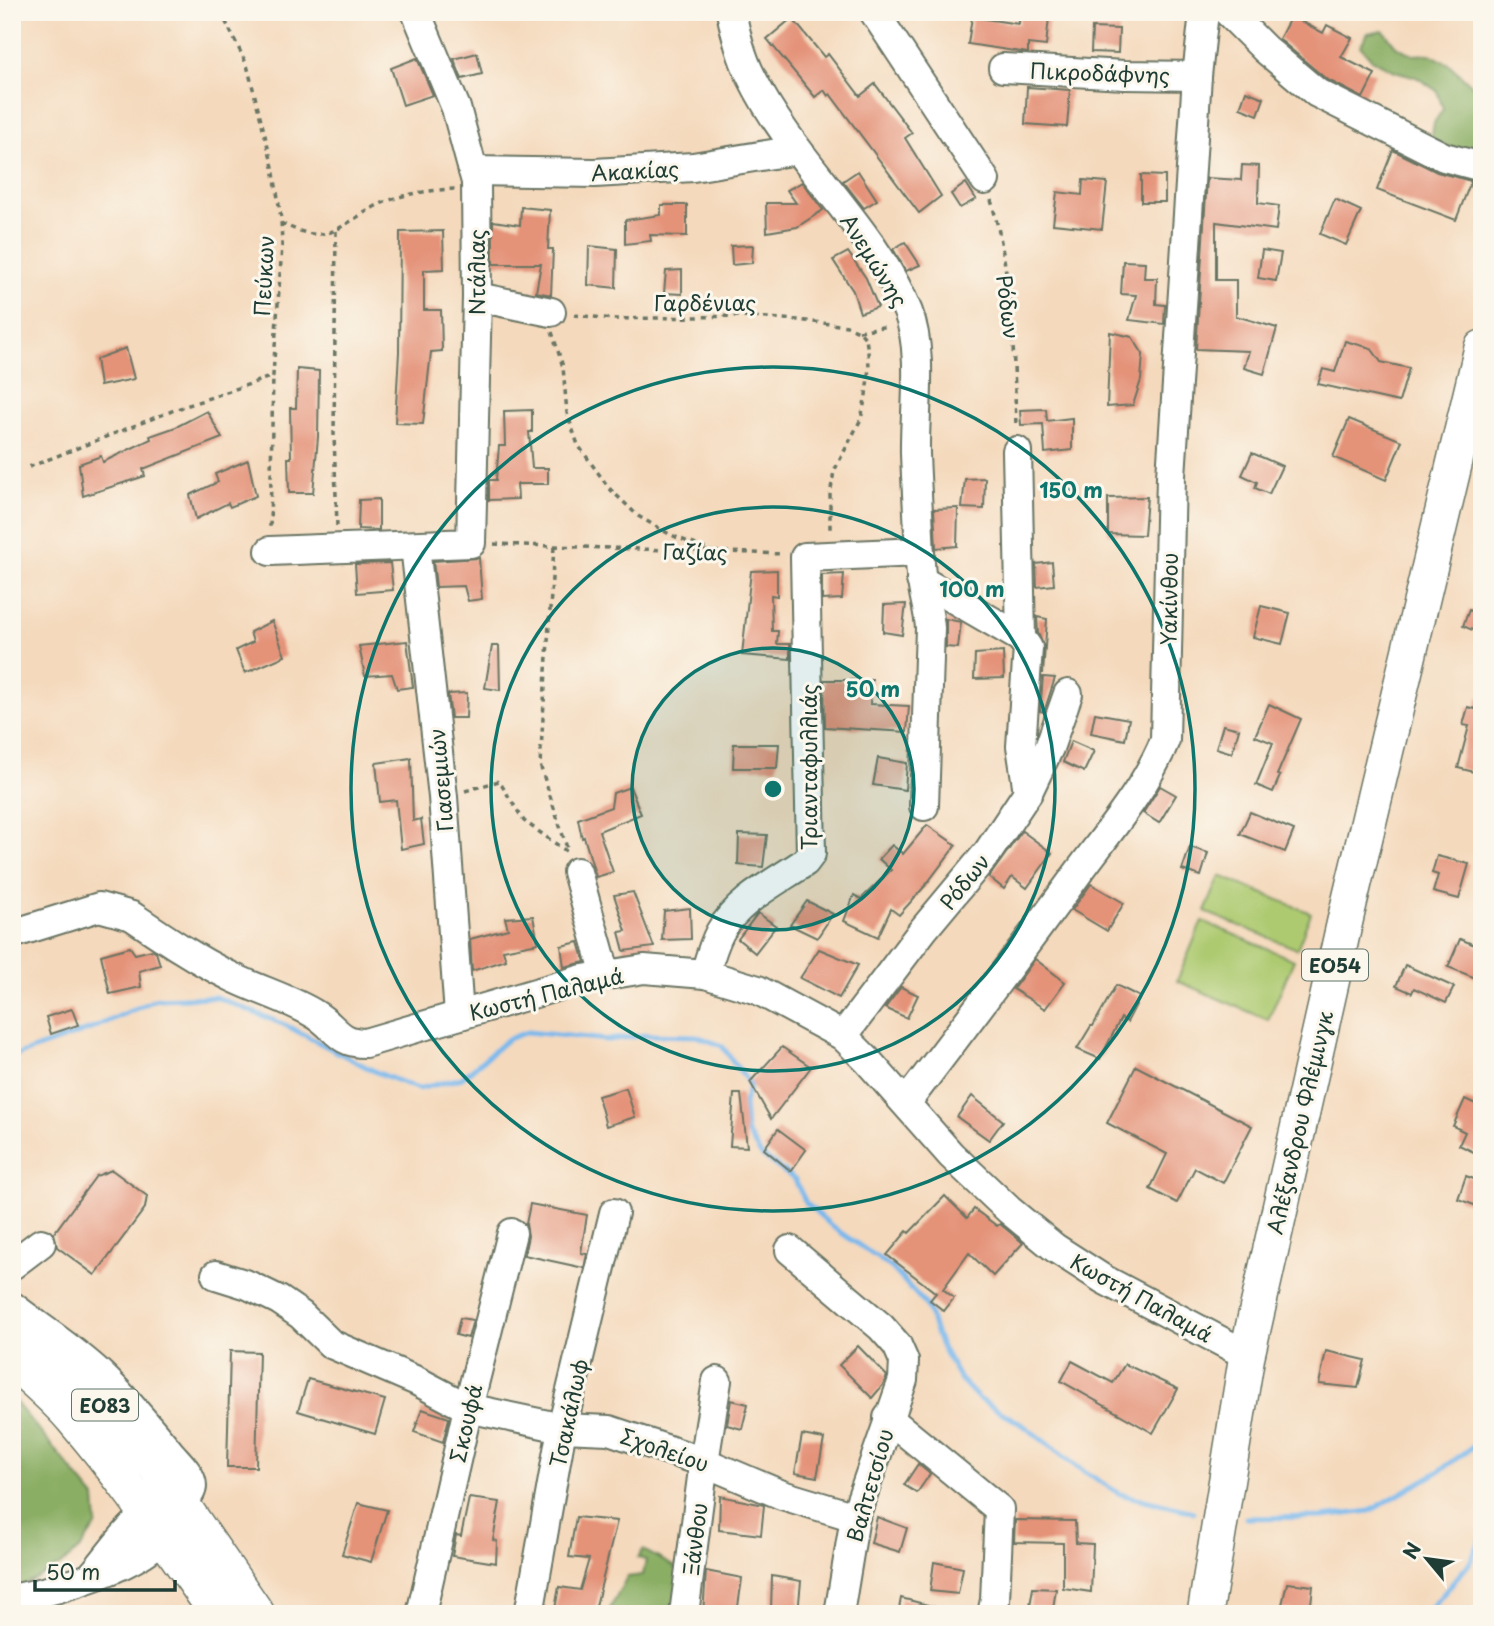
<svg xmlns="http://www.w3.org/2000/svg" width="1494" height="1626" viewBox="0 0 1494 1626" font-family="'Playpen Sans',sans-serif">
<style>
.green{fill:#adca71;stroke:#668452;stroke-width:2}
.forest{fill:#8aae63;stroke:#54764c;stroke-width:2}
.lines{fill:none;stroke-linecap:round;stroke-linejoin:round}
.stream{stroke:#79b8ec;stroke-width:5}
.building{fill:#e49278}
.minor-casing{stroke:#6a7464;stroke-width:32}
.major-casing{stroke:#6a7464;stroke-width:38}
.path{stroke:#6a7464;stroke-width:3.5;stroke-dasharray:5 5;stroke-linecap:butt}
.minor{stroke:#fff;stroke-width:28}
.major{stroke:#fff;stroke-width:35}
.ring{fill:none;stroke:#0f766e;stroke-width:3.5}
.labels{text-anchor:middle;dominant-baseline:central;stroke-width:6;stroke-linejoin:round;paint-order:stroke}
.shield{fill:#fbf7ec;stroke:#61756b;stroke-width:2}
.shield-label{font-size:19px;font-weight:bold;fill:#1f3d34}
.street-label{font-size:21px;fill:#1f3d34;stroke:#fbf7ec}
.centre{fill:#0f766e;stroke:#fbf7ec;stroke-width:3.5}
.ring-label{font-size:21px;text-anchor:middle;font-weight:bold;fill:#0f766e;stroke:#fbf7ec;stroke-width:6;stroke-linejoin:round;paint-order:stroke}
</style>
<rect width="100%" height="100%" fill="#fbf7ec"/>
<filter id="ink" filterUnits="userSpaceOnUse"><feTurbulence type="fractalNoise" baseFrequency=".0143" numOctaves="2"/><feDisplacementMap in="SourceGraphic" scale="14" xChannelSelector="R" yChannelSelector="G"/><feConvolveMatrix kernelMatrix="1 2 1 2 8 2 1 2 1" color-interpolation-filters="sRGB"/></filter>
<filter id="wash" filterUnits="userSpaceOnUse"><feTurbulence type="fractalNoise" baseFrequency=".00686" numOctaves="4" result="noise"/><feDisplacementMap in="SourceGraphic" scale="28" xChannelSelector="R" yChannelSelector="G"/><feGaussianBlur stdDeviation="1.57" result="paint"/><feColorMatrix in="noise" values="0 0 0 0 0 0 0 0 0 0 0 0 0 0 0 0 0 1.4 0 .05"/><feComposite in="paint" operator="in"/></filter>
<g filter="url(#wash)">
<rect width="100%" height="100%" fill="#f4d9bc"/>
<g class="green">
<path d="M1220,876L1311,913L1297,949L1205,912Z"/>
<path d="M1202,921L1294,960L1268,1020L1177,981Z"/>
</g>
<g class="forest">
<path d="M1383,30L1396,46L1413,55L1430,54L1449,64L1482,95V160L1431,139L1434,123L1443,109L1437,91L1416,77L1395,71L1372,60L1360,46L1368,33Z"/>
<path d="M12,1398L95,1498L97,1524L81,1548L61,1565L12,1591Z"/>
<path d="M643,1550L683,1571L677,1614H607L627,1577L643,1575L646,1560L638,1558Z"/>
</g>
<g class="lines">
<g class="stream">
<path d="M12,1057L91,1029L157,999L216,997L285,1025L376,1072L418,1089L462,1078L508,1039L527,1032L608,1040L646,1035L697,1036L722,1046L750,1085L744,1103L746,1131L761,1155L795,1180L806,1203L834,1228L892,1268L926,1305L940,1344L960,1379L979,1399L1023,1425L1077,1467L1120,1494L1193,1512"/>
<path d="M1246,1518L1323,1517L1370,1511L1438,1472L1482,1440"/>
<path d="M1426,1614L1469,1564L1482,1537"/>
</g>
</g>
<g id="blocks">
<g class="building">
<path d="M1019,15L1049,17L1046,46L1028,44V53L968,44L972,17L1019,24Z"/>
<path d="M1291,16L1323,33L1327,25L1352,38L1341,57L1375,74L1363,98L1326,79L1279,39Z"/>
<path d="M792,18L824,57L828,54L860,96L875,84L912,133L905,138L941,196L919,213L830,94L828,96L824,90L815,97L767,39Z"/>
<path d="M1092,28L1119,29L1118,53L1091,52Z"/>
<path d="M477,53L482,74L462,79L454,59Z"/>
<path d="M417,58L433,95L403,105L391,68Z"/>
<path d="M1027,87L1070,90L1067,127L1025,124Z"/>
<path d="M1246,91L1264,98L1258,115L1240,108Z"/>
<path d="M1393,150L1437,172L1471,181L1456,220L1377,190Z"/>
<path d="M1242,165L1259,166L1258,203L1279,206L1276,230L1216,222V280H1236V316L1277,328L1264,374L1244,368L1249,351L1196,349L1207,178L1241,180Z"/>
<path d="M858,171L877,200L864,208L843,181Z"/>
<path d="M1141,175L1165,176V202H1141Z"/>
<path d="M1083,180L1107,182L1102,229L1053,224L1057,192L1082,195Z"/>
<path d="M802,182L823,210L797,227L767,232L766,203H796L787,190Z"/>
<path d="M966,183L976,199L960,208L951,194Z"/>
<path d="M1335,199L1361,211L1346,245L1320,234Z"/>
<path d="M661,205H687V236L650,235L651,241L625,244V220L661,215Z"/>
<path d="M521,207L550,210L548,249H553L551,295L536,292L541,264H493V221L520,225Z"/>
<path d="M443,231L444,269L424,270V310H441L442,351L431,352L423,424L395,423L399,352L400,232Z"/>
<path d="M905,242L920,265L906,271L893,249Z"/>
<path d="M753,245L752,263L732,265L731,246Z"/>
<path d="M589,246L617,249L616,288L588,285Z"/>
<path d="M1262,250L1281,253L1276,281L1258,278Z"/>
<path d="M848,252L866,278L878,307L860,313L853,291L833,260Z"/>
<path d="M1123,261L1145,262L1144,278H1157L1156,304L1165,305L1164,324L1129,320L1136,295L1121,294Z"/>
<path d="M682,270V294L664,293L666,271Z"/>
<path d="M1110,332L1132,337L1143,354L1141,380L1133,405L1107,407Z"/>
<path d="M1345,341L1371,348L1381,362L1409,368L1399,402L1318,384L1323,369L1335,372Z"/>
<path d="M126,348L134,379L100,386L96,359Z"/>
<path d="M297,369L319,371L318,437L313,493H289L288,458H291L290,408H296Z"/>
<path d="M1046,409L1047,421L1072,418V450L1045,453L1043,424L1021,425L1020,410Z"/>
<path d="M532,410V432H529L532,468H548V484H517L518,499L489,500V480H496L499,446H505L504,411Z"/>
<path d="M207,411L222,438L143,469L145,476L83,496L79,464L101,456L103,462L151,439L150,436L176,427Z"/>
<path d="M1349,419L1402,441L1386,480L1333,457Z"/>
<path d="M1252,453L1282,466L1269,494L1255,488L1257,482L1242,475Z"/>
<path d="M248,460L256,496L230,507L228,503L196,519L190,495L218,482L215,474Z"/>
<path d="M985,478L984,509L962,508L965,479Z"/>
<path d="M1147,497L1144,535L1108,534V498Z"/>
<path d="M379,499V530L358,529L359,500Z"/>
<path d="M958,508L957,546L936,548L934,509Z"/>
<path d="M479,558L482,599L468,601L464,586L436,587L433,561Z"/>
<path d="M1052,562L1054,585L1037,587L1036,564Z"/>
<path d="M390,563L393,590L357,593L355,564Z"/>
<path d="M777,570V596L771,595L772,631H778L777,644H790V659L742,655L751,571Z"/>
<path d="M844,574L842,599L822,600V575Z"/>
<path d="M906,604L902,635L883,632L884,605Z"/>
<path d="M1261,606L1290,613L1282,644L1253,637Z"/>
<path d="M1469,610L1482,615V634L1463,626Z"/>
<path d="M1037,617L1047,619L1043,674L1044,648L1038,633Z"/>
<path d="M946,619L961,622L958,648L946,647Z"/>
<path d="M272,621L285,656L245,673L236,650L253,642L250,632Z"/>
<path d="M407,641L413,687L397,689L392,674L365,676L359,646Z"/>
<path d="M492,646H499L500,690L485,688Z"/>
<path d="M1003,652L1004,678L974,679L975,654Z"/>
<path d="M1043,677L1055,678L1044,712L1040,711Z"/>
<path d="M824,680H872L870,704L909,706L907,732L825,727Z"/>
<path d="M467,693L466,718H451L448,694Z"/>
<path d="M1478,697L1482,698V774L1458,768L1469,726L1463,725L1468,707L1475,709Z"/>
<path d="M1269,704L1301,719L1277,775L1280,776L1273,792L1256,785L1273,743L1255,736Z"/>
<path d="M1095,713L1129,719L1125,740L1091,733Z"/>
<path d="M1223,725L1239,729L1232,753L1216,748Z"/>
<path d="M1071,741L1094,751L1084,772L1063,762Z"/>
<path d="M734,744H779L777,768H733Z"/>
<path d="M411,758L413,821L421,819L424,844L401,849L396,800L380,802L376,763Z"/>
<path d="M878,758L907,763L905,790L873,785Z"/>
<path d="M1160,786L1176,795L1159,823L1143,813Z"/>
<path d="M630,787L641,814L599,831L613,872L596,877L584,837L582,838L578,819L611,807L613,793Z"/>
<path d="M1250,812L1294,830L1285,852L1240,834Z"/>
<path d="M927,825L956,845L925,886L899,915L891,909L878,937L844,921L854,895L861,899L891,870L879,859L892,845L903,854Z"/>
<path d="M1022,831L1052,853L1027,888L1012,877L1004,889L989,877Z"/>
<path d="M739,834L767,835L763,867L738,865Z"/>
<path d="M1190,847L1208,853L1201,876L1182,870Z"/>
<path d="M1437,856L1469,864L1459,899L1433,892L1438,875L1432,873Z"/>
<path d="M1091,884L1124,903L1107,931L1072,910Z"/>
<path d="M633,892L654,947L624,951L619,932L626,931L614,895Z"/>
<path d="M807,901L833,914L817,938L790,925Z"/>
<path d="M690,908L691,939L662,940L664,911Z"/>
<path d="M758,913L776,926L755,953L738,939Z"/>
<path d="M533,916L538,943L503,950L506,960L472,971L470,939L508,929L505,918Z"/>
<path d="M1460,939L1482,948V971L1478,979L1448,967Z"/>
<path d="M579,942L585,962L564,967L561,946Z"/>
<path d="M130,947L135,954L152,950L156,952L160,965L139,971L141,987L110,994L101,955Z"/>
<path d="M819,949L858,965L839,998L800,978Z"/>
<path d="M1035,959L1065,982L1045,1009L1013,989Z"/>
<path d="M1405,965L1454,987L1446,1003L1414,988L1412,993L1396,986Z"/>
<path d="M1116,985L1140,997L1127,1022L1121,1018L1100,1059L1077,1049L1091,1026H1093Z"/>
<path d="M901,987L918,995L907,1018L885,1008Z"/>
<path d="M72,1009L78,1025L51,1034L46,1017Z"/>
<path d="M782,1047L811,1067L771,1119L750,1082Z"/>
<path d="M1136,1066L1252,1126L1223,1183L1195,1168L1177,1203L1150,1189L1167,1154L1107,1123Z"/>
<path d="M626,1088L635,1117L606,1126L598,1096Z"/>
<path d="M734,1094H741L747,1147L730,1146Z"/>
<path d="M972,1096L1003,1121L989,1140L957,1117Z"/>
<path d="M1465,1099L1482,1107V1156L1459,1145L1465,1132L1453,1126Z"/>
<path d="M778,1129L806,1150L791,1171L764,1149Z"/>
<path d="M112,1170L147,1196L145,1208L95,1275L57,1247L54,1233L96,1176Z"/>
<path d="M1466,1176L1482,1182V1208L1458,1199Z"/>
<path d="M945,1196L967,1218L974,1209L997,1226L1000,1224L1023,1243L993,1276L969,1253L943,1289L954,1298L944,1311L930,1300L936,1293L887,1255L907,1231L909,1233Z"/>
<path d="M530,1204L587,1215L581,1253L587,1254L584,1268L524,1255L528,1236L526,1224Z"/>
<path d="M460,1318L473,1320L468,1338L456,1335Z"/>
<path d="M858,1346L887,1376L883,1385L872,1398L839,1365Z"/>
<path d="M230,1351L259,1352L256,1467H227Z"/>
<path d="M1326,1351L1365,1360L1358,1388L1319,1384Z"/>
<path d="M1072,1361L1113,1383L1125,1364L1178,1389L1153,1433L1061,1381Z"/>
<path d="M308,1379L385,1400L375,1434L298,1411Z"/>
<path d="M731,1400L748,1404L742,1429L727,1425Z"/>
<path d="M422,1409L449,1418L443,1442L414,1432Z"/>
<path d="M802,1435L824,1439L817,1477L795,1473Z"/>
<path d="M918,1464L930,1474L917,1493L904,1485Z"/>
<path d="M720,1496L764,1505L761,1535L719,1530Z"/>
<path d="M469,1498L500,1502L493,1540L497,1541L496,1563L452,1556L456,1535L461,1536Z"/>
<path d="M358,1503L387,1510L371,1562L342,1554Z"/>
<path d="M576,1517L617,1521L594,1614H554L559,1587L580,1590L589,1559L569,1557Z"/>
<path d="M877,1517L907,1528L900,1552L871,1543Z"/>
<path d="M1015,1520L1075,1521L1076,1543L1093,1544L1091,1592L1063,1588V1543L1014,1542Z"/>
<path d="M934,1562L963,1568L958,1594L930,1591Z"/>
<path d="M706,1571L742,1578L737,1614H703Z"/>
<path d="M772,1576L801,1581L798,1613L771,1610Z"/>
<path d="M1287,1583L1313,1586L1310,1613L1281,1609Z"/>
<path d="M1033,1588L1056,1589L1053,1609L1030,1606Z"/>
<path d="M901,1598L943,1609L942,1614H898Z"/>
</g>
</g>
</g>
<g filter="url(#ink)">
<use href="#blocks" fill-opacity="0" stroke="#6a7464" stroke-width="2"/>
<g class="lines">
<g class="minor-casing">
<g id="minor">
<path d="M731,12C736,35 741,57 752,78C793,162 872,224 908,312C924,353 914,410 915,454C916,481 918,507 919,534C920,549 919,566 922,581C924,597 929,612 930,628L924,806"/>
<path d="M874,12L985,180"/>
<path d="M1228,12L1265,49L1317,93L1444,157L1482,167"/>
<path d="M1003,68L1124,75L1197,76"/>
<path d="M473,171L595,173L693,167L797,150"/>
<path d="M477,297L551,312"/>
<path d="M1017,451L1021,638"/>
<path d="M415,546L443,797L459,1015"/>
<path d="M270,551L471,543L477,297L476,182L456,108L416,12"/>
<path d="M1028,792L1049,748L1068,694"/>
<path d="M577,872L606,975"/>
<path d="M12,934L99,907L132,916C163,937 195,959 228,975C257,990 289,998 316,1015C336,1027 338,1043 365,1043L583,979L644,969L705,974L758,990L843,1036L867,1060L951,1155L1009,1210L1055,1248L1103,1279L1247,1355"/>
<path d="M705,974C709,960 713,945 720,932C738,900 776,882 805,862L811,854L805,557L920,552"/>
<path d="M843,1036L923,930L988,852L1028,792L1021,746L1028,648L1021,638L921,580"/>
<path d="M906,1103C964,1027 1022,950 1078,873C1109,831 1146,788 1165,740L1171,476L1197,76L1204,12"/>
<path d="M790,1250L881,1327L897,1345L904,1361L903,1380L855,1517L839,1614"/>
<path d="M12,1265L41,1243"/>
<path d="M216,1275L248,1285L279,1300L301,1315L331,1344L417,1381L468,1408L562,1428L609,1430L704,1462L782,1495L855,1517"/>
<path d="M12,1306C41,1329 75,1350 101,1375C127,1400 150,1428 172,1455C179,1463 192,1475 192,1486C192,1494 184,1498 181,1505C178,1513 177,1521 171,1529C141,1567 59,1590 12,1599"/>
<path d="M888,1418L999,1509L995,1600L992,1614"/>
<path d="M94,1573C114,1550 135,1515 165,1505"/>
<path d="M421,1614L468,1408L512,1233"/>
<path d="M529,1614L562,1428L614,1213"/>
<path d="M684,1614L704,1462L717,1381"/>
</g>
</g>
<g class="major-casing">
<g id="major">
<path d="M12,1324L102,1402L156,1467L257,1614"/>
<path d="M12,1360C33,1380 56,1398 74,1420C127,1481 171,1548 218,1614"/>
<path d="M1205,1614L1247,1355L1347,912L1482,348"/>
</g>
</g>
<g class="path">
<path d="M221,12L247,65L273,167L281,218L282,246L273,375L270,528"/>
<path d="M991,200C1012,273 1014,352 1016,428"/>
<path d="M281,223C329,247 335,228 376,206C400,194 429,190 456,189"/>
<path d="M336,231L334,434L337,527"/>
<path d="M574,315L614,319L738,316L798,320L847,326L859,331L866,339L868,352L869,367L866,395L861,419L834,471L830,495V533"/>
<path d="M859,331L888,326"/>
<path d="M552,332L563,367L567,413L578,445L609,488L638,516L671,535L711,551"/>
<path d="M29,467L177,409L273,376"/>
<path d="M494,544L783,554"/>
<path d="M554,547L540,765L568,851"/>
<path d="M465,791L499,781L524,821L566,851"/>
</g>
<use href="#minor" class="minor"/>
<use href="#major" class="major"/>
</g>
</g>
<circle cx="773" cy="789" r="141" fill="#0f766e" fill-opacity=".12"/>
<g class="ring">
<circle cx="773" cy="789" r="141"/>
<circle cx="773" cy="789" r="282"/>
<circle cx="773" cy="789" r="422"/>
</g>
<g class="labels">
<g class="shield">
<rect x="1302" y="949.5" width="66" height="31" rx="5"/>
<rect x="72" y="1389.5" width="66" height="31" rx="5"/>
</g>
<g class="shield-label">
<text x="1335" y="965">ΕΟ54</text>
<text x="105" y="1405">ΕΟ83</text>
</g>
<g class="street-label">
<text transform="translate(1100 72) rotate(2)">Πικροδάφνης</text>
<text transform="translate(635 170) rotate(-3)">Ακακίας</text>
<text transform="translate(875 260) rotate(58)">Ανεμώνης</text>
<text transform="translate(476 272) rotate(-90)">Ντάλιας</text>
<text transform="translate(263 276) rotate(-87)">Πεύκων</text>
<text x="705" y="302">Γαρδένιας</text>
<text transform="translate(1009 307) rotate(83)">Ρόδων</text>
<text transform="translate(695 551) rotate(1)">Γαζίας</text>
<text transform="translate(1168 599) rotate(-89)">Υακίνθου</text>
<text transform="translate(808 767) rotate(-90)">Τριανταφυλλιάς</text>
<text transform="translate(440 780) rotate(-95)">Γιασεμιών</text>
<text transform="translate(964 881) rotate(-51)">Ρόδων</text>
<text transform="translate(546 993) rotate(-14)">Κωστή Παλαμά</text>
<text transform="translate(1299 1122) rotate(-77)">Αλέξανδρου Φλέμινγκ</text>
<text transform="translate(1142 1297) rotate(29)">Κωστή Παλαμά</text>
<text transform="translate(568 1413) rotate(-78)">Τσακάλωφ</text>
<text transform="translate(465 1423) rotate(-77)">Σκουφά</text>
<text transform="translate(665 1449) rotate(19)">Σχολείου</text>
<text transform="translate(869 1485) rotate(-74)">Βαλτετσίου</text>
<text transform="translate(694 1539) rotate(-83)">Ξάνθου</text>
</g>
</g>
<circle cx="773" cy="789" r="10" class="centre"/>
<g class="ring-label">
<text x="1071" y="498">150 m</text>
<text x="972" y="597">100 m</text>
<text x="873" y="697">50 m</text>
</g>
<rect width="1494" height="1626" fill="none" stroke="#fbf7ec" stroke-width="42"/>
<g transform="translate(1427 1559) rotate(299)" stroke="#fbf7ec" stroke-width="5" paint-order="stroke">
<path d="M0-5L12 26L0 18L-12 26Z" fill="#1f3d34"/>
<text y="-10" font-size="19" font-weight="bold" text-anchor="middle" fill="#1f3d34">N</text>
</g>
<path d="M35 1580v10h140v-10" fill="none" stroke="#1f3d34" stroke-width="3.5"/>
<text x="46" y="1580" font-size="21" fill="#1f3d34" stroke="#fbf7ec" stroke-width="5" paint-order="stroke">50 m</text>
</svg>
